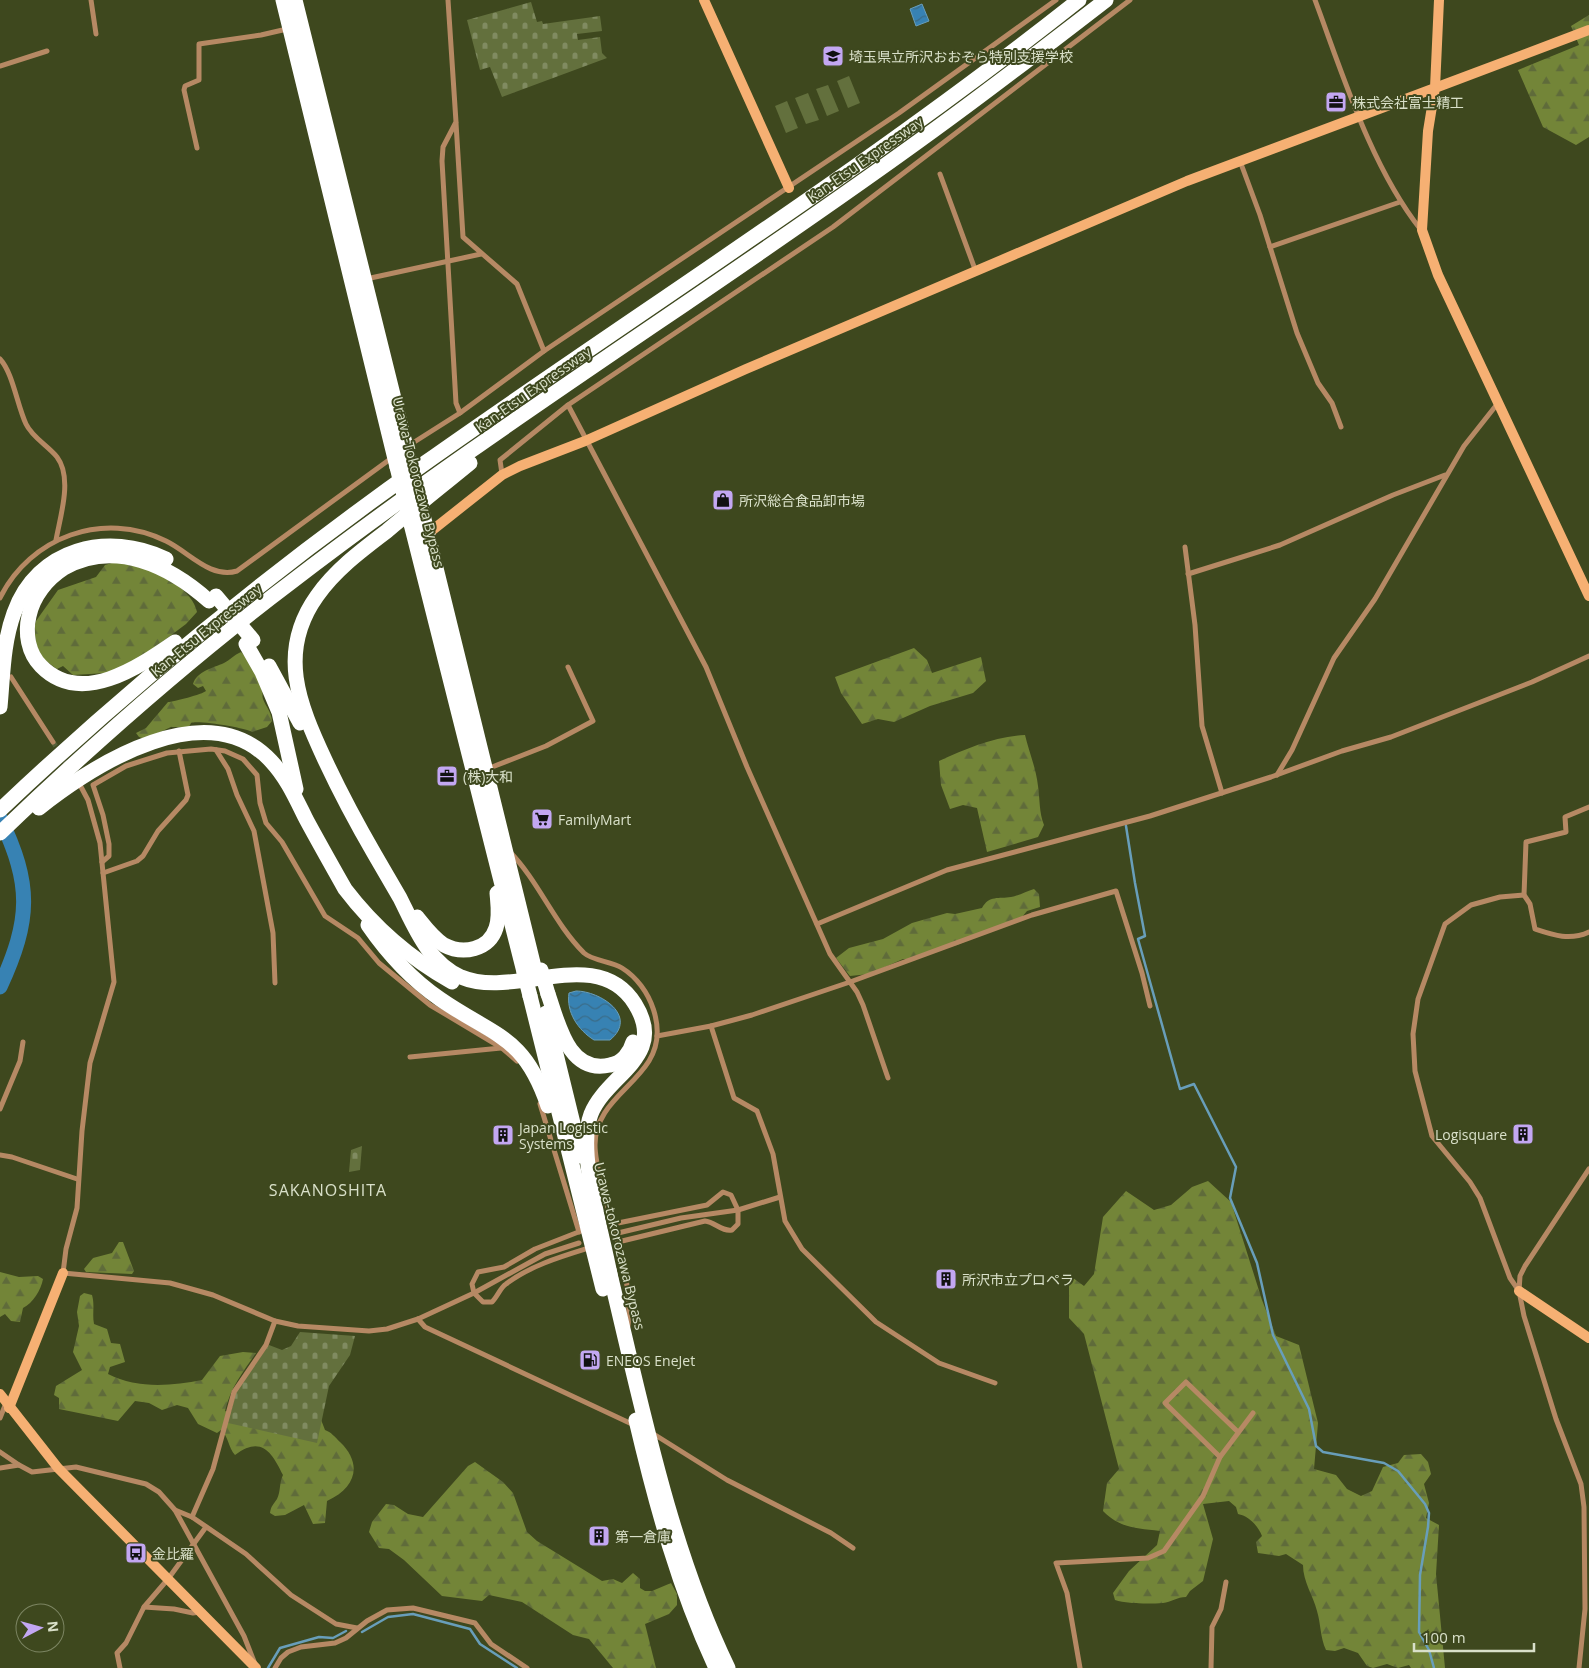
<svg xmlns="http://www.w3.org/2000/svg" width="1589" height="1668" viewBox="0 0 1589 1668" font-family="'Open Sans','Noto Sans JP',sans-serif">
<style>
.green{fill:#63703d}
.forest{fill:url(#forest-firs)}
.cemetery{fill:url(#cemetery-stones)}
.water{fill:url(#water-waves);stroke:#689eba}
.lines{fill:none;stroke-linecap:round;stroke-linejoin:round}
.stream{stroke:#689eba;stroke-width:2.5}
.river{stroke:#3782b3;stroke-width:15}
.street-tunnel{stroke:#555f38;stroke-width:5;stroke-dasharray:5 2.5;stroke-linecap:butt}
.street{stroke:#b68964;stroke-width:5}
.secondary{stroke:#f6b073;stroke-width:10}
.highway{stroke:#fff;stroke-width:15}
.highway-bridge{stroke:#fff;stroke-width:15}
.labels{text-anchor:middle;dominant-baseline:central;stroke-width:4;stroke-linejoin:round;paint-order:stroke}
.poi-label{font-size:14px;fill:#d9e0c9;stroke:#3e481e;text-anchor:start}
.street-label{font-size:14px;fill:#d9e0c9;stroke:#3e481e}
.quarter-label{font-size:16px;letter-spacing:1px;fill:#d9e0c9;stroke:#3e481e}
</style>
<defs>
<pattern id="forest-firs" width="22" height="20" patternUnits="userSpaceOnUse" patternTransform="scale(1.25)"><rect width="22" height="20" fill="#738538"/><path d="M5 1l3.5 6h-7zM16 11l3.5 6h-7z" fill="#5f6b3a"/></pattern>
<pattern id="cemetery-stones" width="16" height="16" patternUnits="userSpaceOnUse" patternTransform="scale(1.25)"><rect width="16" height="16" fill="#63703d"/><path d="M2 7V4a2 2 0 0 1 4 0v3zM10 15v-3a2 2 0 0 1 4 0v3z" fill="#808b61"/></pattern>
<pattern id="water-waves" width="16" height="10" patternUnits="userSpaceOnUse" patternTransform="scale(1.25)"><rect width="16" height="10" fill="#3782b3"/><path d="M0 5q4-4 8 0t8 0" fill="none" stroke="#3a6c89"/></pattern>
</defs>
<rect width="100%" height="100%" fill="#3e481e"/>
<g class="green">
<path d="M849,76L860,103L848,108L837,81Z"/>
<path d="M828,85L839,111L827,116L816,89Z"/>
<path d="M808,93L819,120L806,124L795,98Z"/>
<path d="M787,101L798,128L786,133L775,106Z"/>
</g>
<g class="forest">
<path d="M1589,15V137L1576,145L1543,127L1518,70L1579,45L1571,26Z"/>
<path d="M115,562C124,564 134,564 143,566C162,573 193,591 197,612L186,624L134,663L106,673L73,675L63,666L57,669L42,658L37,647L34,630L36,621L58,590L96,577L105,565Z"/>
<path d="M914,648L927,660L932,673L981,657L986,681L973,693L930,706L894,722L878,719L862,724L841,693L835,677Z"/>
<path d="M241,652C248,657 261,682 262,691C263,693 262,696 263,699C266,707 271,711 272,721L267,727L252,732C246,728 198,720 191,723L189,727H171L145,739L139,737L136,733L146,728L168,702C173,702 203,694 206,691L203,686L198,688L193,684C197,671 213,668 224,663C230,660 234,655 241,652Z"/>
<path d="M1025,735C1029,752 1036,768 1038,786C1040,800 1039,812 1044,825L1038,837L987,852L977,808L963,805L950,809L941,785L939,761C968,748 994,737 1025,735Z"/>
<path d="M1034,889L1039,894L1040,907L1027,911L1022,917L957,945L910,959H903L869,974L850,976L836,958L849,948L883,939L912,923L947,913L955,914L982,908C989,895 999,899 1011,897C1018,896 1027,891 1034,889Z"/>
<path d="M1208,1181L1231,1202L1262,1300L1276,1336L1299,1345L1318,1423L1314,1469L1336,1475L1347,1489L1361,1496L1372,1491L1383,1467L1398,1463L1404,1455L1421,1454L1428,1462L1431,1474L1424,1484L1429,1503L1426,1518L1439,1525L1436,1574L1445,1668H1411L1409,1665L1398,1668L1387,1664L1373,1668L1367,1666L1358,1653L1344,1648L1335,1651L1326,1650C1320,1637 1321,1624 1317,1611C1313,1595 1303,1582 1303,1565L1286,1554L1279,1556L1258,1553L1256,1542L1262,1536C1258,1526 1249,1516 1238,1514L1236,1507L1229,1501L1203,1504L1213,1539L1203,1581L1190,1591L1186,1597C1177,1597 1171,1602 1163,1603C1149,1604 1128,1604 1115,1600L1113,1593L1129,1571L1157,1545L1160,1531C1137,1528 1121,1529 1103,1511L1107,1483L1119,1469L1084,1334L1069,1318V1275L1084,1286L1094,1274L1103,1217L1126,1191L1154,1210L1171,1205L1192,1187Z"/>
<path d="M119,1242H123L134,1271L132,1274L86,1272L84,1269L93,1258L112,1253Z"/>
<path d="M0,1272L19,1277L38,1276L43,1279C41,1290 33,1303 23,1308L20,1322L11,1321L5,1314L0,1317Z"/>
<path d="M84,1293L92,1295C95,1305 92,1314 94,1324L107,1329L111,1343L120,1344L125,1362L110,1367L108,1374C137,1389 171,1386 202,1380L220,1356L243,1352L256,1353C243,1372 230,1388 225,1411L233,1414L320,1417L325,1430C331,1432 335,1437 340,1442C363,1464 356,1488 327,1501L325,1523L313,1524L304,1505L285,1515L275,1516L270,1513C271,1506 273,1505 277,1499C281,1491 279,1483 283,1475C272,1452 261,1435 235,1455C228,1447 229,1437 221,1430L217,1433L198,1424L188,1408L177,1405L162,1410L149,1403L135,1401L118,1421L59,1409V1398L54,1395L56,1386L82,1370L73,1352L79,1326L77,1312L80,1296Z"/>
<path d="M475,1462L503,1482L513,1493L527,1532L537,1541L602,1581L613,1579L622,1583L633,1573L640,1579V1588L645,1591H652L671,1583L677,1594V1605L669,1614L645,1624L656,1668H613L589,1639L573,1635L522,1602L489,1595L482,1601L442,1596L404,1560L389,1549L379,1548L369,1532L372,1522L386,1504L394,1505L408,1514L423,1517L468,1466Z"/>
</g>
<g class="cemetery">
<path d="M531,2L537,22L542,21L543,24L600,16L602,31L577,34L578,40L600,37L602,53L607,58L502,97L490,67L480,70L467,20Z"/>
<path d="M362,1146L360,1170L349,1172L351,1150Z"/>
<path d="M300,1332L355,1336L350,1355L329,1386L317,1443L228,1423L236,1392L269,1345L282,1350L291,1346Z"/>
</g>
<g class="water">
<path d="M922,4L929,21L916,26L910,9Z"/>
<path d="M576,991C600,991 639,1016 610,1040H594C578,1030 566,1012 569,993Z"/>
</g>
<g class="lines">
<g class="stream">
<path d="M1126,826L1135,883L1145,936L1138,939L1180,1089L1194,1084L1236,1167L1230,1198L1257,1263L1273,1335L1309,1409L1316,1446L1323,1452L1384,1463L1398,1471L1425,1504L1429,1513L1428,1527L1420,1575L1419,1632L1429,1650L1434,1668"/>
<path d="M362,1632L388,1617L413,1614L470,1629L480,1644L517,1668"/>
<path d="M268,1668L280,1648L319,1637L333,1638L346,1631"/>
</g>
<path class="river" d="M0,818C32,885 31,919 0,987"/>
<path class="street-tunnel" d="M53,742L69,767"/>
<g class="street">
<path d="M91,0L96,34"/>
<path d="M448,0L456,122L443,147L442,161L456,403L460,413"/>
<path d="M1315,0C1343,75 1371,167 1421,230"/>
<path d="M0,66L47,51"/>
<path d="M456,123L463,237L517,284L544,351"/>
<path d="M197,148L184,90L185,86L199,80V44L261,35L287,29"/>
<path d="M1240,161L1260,215L1297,333L1318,383L1332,403L1341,427"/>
<path d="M940,174L976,272"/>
<path d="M1270,247L1400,202"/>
<path d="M366,279L481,254"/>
<path d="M0,359C13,373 17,405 26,424C32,437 48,446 57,457C73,478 60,517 56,540"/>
<path d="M568,405L706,667L747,767L830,954L857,992L863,1005L888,1078"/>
<path d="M408,446L460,413L544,351L899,113L1056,0"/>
<path d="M502,474L500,460L568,405L833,227L1130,0"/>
<path d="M1185,547L1195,625L1202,726L1222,793"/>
<path d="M1188,574L1280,545L1393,495L1445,475"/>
<path d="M0,598C30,537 103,510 166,541C189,552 210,579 237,571L393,457"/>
<path d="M11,677L53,742"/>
<path d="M216,750L228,769L237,795L254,831L273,933L275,983"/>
<path d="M487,769L546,746L593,721L568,667"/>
<path d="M1277,775L1292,750L1334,658L1375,599L1464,446L1498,403"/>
<path d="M80,785L88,800L100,843L114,982L90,1063L82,1131L77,1208L66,1249L63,1273L170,1283L213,1295L275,1321L298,1326L369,1331L387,1329L418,1319L474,1293L545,1254L579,1243"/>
<path d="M1589,807L1565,817L1566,832L1526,842L1524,895L1530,904L1535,929C1553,935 1570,941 1589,932"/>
<path d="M510,852C539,882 554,923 584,953C593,961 611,961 622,968C651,986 668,1030 649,1061C631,1090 595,1106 595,1145C595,1162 601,1180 605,1197C616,1236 633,1286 628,1326"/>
<path d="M102,862L109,856V844L103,815L93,785L126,766L167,753L211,749L225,751L243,759L257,775L260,803L266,823L282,842L325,916L358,938L379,963L430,1005L502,1048L517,1061"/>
<path d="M103,873L137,861L143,856L158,831L186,800L188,795L179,751"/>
<path d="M817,924L947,870L1150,816L1271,777L1342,751L1391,737L1532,682L1589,656"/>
<path d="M711,1026L734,1098L757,1111L773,1154L785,1221L802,1249L876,1322L939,1363L995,1383"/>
<path d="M657,1036L711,1026L752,1015L850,982L1032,915L1116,891L1142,973L1150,1006"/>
<path d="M410,1057L501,1048"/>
<path d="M540,1104L579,1232"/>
<path d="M0,1109L20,1061L23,1042"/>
<path d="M0,1155L12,1157L77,1179"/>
<path d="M613,1224L707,1205L723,1192L731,1195L738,1210V1224L732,1230C722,1232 715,1222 705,1221L618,1242"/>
<path d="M581,1231L535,1249L504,1267L478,1272L472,1284L474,1293L483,1302H492C498,1296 500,1288 506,1284C531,1265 563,1256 592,1247"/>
<path d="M618,1233L681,1218L738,1210L780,1197"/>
<path d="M1519,1291L1510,1278L1480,1198L1470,1182L1432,1136L1415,1071L1413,1034L1418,999L1445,924L1471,905L1500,897L1524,895"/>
<path d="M418,1319L425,1327L634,1425"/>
<path d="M0,1418L6,1403"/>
<path d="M652,1433L727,1480L831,1533L853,1548"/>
<path d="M0,1452L19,1465"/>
<path d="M1220,1457L1165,1403L1186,1382L1238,1432"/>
<path d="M0,1468L19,1465L32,1472L76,1467L146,1484L159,1492L175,1510L244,1636L255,1664"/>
<path d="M175,1510L192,1517L246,1554L291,1595L336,1624L357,1628"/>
<path d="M192,1517L213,1469L234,1392L266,1345L275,1321"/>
<path d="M144,1607L174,1609L193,1613L200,1612"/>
<path d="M120,1668L117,1653L126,1643L144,1607L168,1579L206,1527"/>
<path d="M275,1668L281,1658L288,1652L301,1647L335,1643L346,1638L367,1621L387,1610L413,1608L475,1623L491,1644L527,1668"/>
<path d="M1080,1668L1067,1593L1056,1563L1148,1558L1164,1551L1203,1496L1220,1457L1253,1413"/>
<path d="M1211,1668L1212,1627L1221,1609L1226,1582"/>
<path d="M1579,1668L1585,1609L1584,1507L1581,1484L1556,1419L1524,1316L1519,1291L1520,1276L1525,1266L1589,1169"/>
</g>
<g class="secondary">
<path d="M704,0L789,188"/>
<path d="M1589,30L1435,88L1428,131L1422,230L1438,275L1589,596"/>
<path d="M425,536L502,475L520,466L585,441L746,369L1187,181L1435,88L1439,0"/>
<path d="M1519,1291L1589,1338"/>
<path d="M0,1394L58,1468L256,1668"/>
<path d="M9,1408L63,1273"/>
</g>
<g class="highway">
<path d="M283,0L397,467"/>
<path d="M295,0L409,459"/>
<path d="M470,463C442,486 414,508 387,531C362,550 335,570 317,596C277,652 299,704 325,760C340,792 357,824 375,855C383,869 392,884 400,898C415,928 428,962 461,977C515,1000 597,943 635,1004C668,1057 607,1074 591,1114C576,1153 604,1237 611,1280"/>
<path d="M423,515L535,971"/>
<path d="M411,524L524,972"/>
<path d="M175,642C139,667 81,707 41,666C28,653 25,633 29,616C33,596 47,579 64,568C115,539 170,566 209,601"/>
<path d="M246,644L262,672L279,712L296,789"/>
<path d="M269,666L300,723"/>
<path d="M0,707C3,675 3,643 14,613C37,548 108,531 166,559"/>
<path d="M39,808C96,763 207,693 271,761C287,778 296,799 306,819C319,843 332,866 345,889C374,927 411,959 452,982"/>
<path d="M0,810C133,684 276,568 425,463C643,309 870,166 1079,0"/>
<path d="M0,833C92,745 188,660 290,583C498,423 722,285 934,130C992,88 1049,44 1106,0"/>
<path d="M417,917C425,927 433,938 444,945C463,955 489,950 496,928C500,917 498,905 497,893"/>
<path d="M368,925C388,954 411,979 440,999C495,1037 524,1035 548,1106"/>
<path d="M548,994C558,1022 568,1075 610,1065C622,1063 630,1053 633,1042"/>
<path d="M530,996L603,1289"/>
<path d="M546,1013L581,1156"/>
<path d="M609,1270C641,1402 669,1546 728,1668"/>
<path d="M636,1420C656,1505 679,1589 716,1668"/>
</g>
<g class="highway-bridge">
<path d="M409,459L423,515"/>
<path d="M397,467L411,524"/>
<path d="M216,596L253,640"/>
<path d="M541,970L548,994"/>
<path d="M524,972L530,996"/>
</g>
</g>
<defs>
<g id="school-square" transform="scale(1.125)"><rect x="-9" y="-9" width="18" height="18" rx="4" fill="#c3a7f2" stroke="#3e481e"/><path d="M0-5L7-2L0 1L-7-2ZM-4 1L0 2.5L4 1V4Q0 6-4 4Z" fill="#111"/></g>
<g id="office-square" transform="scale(1.125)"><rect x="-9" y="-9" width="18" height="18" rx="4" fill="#c3a7f2" stroke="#3e481e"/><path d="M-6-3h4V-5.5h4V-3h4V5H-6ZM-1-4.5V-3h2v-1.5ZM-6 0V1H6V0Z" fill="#111"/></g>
<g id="shop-square" transform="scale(1.125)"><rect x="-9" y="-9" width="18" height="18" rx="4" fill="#c3a7f2" stroke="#3e481e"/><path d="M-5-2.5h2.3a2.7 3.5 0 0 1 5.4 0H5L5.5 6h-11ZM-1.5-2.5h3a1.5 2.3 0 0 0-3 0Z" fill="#111"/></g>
<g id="supermarket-square" transform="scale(1.125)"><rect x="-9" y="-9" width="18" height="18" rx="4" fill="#c3a7f2" stroke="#3e481e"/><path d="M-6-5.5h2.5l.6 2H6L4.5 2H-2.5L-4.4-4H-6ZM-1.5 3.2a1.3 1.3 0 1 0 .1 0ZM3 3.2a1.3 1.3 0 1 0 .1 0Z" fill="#111"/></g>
<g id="building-square" transform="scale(1.125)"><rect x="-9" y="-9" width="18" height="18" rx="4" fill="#c3a7f2" stroke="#3e481e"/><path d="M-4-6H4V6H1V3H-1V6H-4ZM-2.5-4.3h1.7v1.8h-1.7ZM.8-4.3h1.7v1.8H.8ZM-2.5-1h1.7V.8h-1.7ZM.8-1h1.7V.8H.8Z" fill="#111"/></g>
<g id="fuel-square" transform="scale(1.125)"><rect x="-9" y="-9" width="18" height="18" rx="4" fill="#c3a7f2" stroke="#3e481e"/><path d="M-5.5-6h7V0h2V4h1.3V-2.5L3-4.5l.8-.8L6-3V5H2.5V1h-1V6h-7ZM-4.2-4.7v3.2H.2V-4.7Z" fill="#111"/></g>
<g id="bus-square" transform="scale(1.125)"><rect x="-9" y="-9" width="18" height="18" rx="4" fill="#c3a7f2" stroke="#3e481e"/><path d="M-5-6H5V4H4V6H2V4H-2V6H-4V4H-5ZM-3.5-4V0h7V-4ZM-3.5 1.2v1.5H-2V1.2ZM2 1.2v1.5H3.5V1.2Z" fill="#111"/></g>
</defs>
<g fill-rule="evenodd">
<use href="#school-square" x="833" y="56"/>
<use href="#office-square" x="1336" y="102"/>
<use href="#shop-square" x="723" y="500"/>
<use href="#office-square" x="447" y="776"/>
<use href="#supermarket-square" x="542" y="819"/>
<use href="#building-square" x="1523" y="1134"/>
<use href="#building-square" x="503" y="1135"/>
<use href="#building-square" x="946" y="1279"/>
<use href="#fuel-square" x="590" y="1360"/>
<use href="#building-square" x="599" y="1536"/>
<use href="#bus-square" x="136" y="1553"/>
</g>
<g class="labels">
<g class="poi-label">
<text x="849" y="56">埼玉県立所沢おおぞら特別支援学校</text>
<text x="1352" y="102">株式会社富士精工</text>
<text x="739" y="500">所沢総合食品卸市場</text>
<text x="463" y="776">(株)大和</text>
<text x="558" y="819">FamilyMart</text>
<text x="519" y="1127">Japan Logistic<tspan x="519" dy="16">Systems</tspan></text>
<text x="1507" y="1134" text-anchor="end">Logisquare</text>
<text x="962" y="1279">所沢市立プロペラ</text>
<text x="606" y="1360">ENEOS EneJet</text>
<text x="615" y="1536">第一倉庫</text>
<text x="152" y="1553">金比羅</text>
</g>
<g class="street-label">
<text transform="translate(865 159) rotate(-35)">Kan-Etsu Expressway</text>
<text transform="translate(533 389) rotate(-35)">Kan-Etsu Expressway</text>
<text transform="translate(419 482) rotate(76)">Urawa-Tokorozawa Bypass</text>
<text transform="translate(206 630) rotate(-39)">Kan-Etsu Expressway</text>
<text transform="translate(620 1246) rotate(76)">Urawa-tokorozawa Bypass</text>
</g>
<g class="quarter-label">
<text x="328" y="1190">SAKANOSHITA</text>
</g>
</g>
<g transform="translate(40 1628) rotate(84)"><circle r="24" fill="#3e481e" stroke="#7c8562"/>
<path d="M0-4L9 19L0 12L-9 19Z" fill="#c3a7f2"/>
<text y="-8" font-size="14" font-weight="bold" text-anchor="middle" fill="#d9e0c9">N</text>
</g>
<path d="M1414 1643v8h120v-8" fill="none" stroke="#d9e0c9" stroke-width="2.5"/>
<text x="1422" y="1643" font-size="15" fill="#d9e0c9" stroke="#3e481e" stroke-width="4" paint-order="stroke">100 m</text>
</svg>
